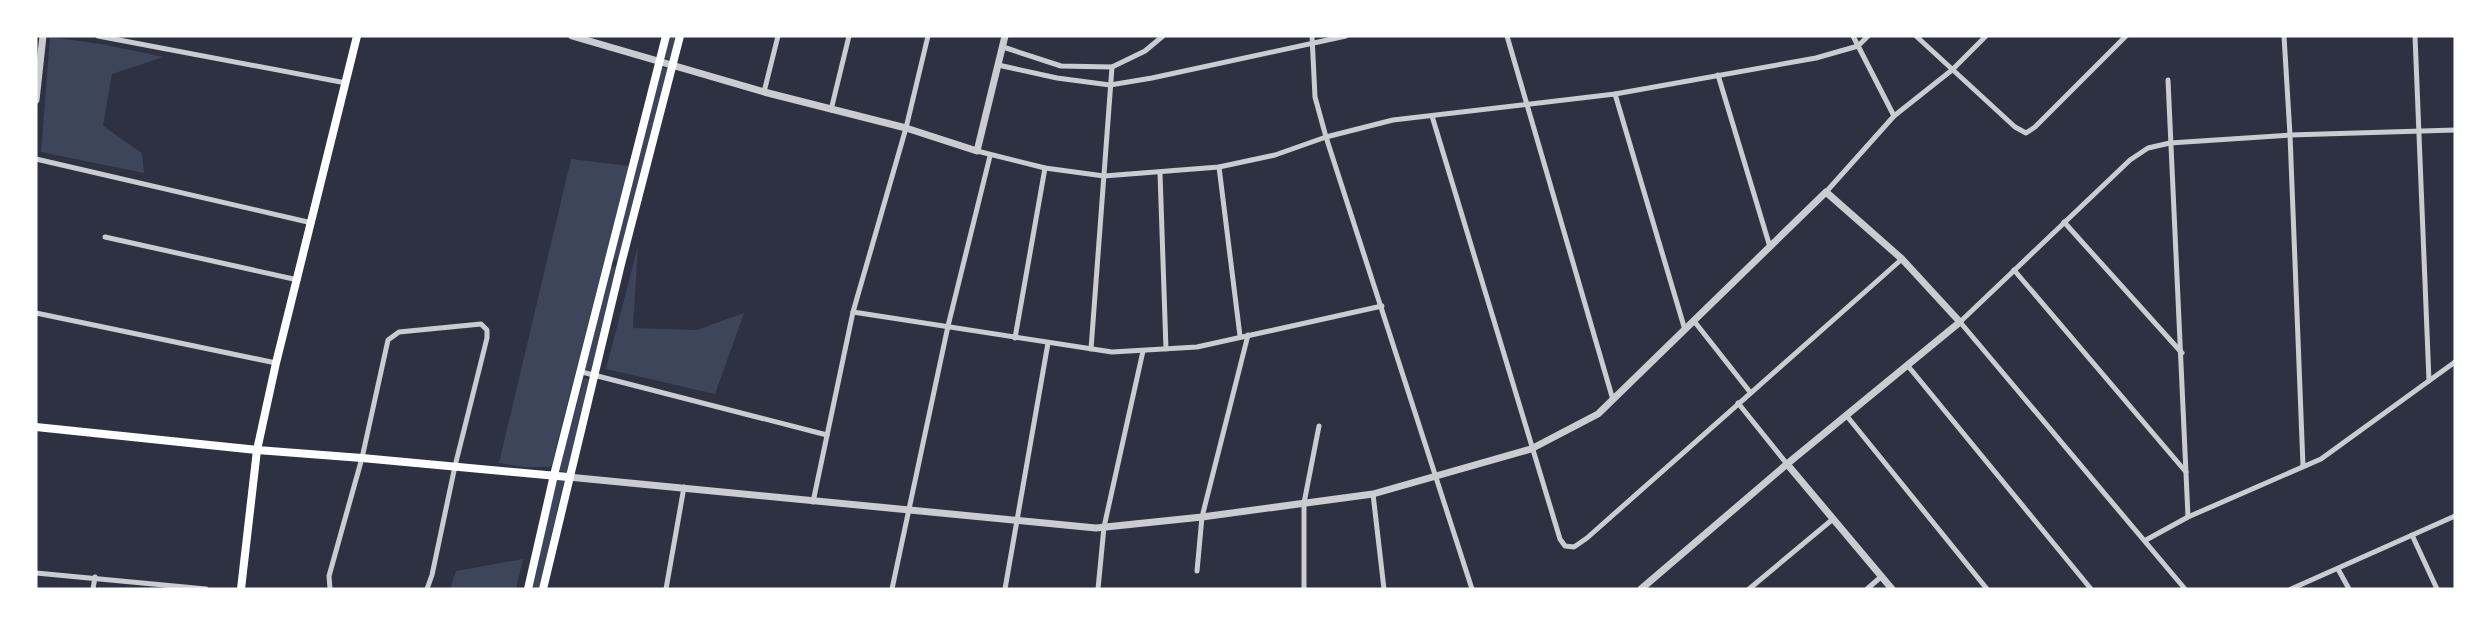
<svg xmlns="http://www.w3.org/2000/svg" width="2491" height="625" viewBox="0 0 2491 625" font-family="Figtree,sans-serif">
<style>
.green{fill:#3c4559}
.lines{fill:none;stroke-linecap:round;stroke-linejoin:round}
.minor{stroke:#caccd0;stroke-width:5}
.tertiary{stroke:#caccd0;stroke-width:7}
.secondary{stroke:#fff;stroke-width:8}
</style>
<rect width="100%" height="100%" fill="#2d3142"/>
<g class="green">
<path d="M670,36H678L672,60L664,58Z"/>
<path d="M50,37L101,44L164,57L112,74L103,126L142,153L144,173L41,152Z"/>
<path d="M661,67L668,69L620,261L612,260Z"/>
<path d="M571,159L629,166L551,467H522L499,463Z"/>
<path d="M638,246L633,328L697,330L744,313L715,394L606,369Z"/>
<path d="M611,266L617,267L592,371L584,369Z"/>
<path d="M584,378L589,379L567,472L559,471Z"/>
<path d="M557,480L564,481L539,589H532Z"/>
<path d="M523,559L516,589H450L456,571Z"/>
</g>
<g class="lines">
<g class="minor">
<path d="M98,36L346,83"/>
<path d="M1312,36L1315,97L1326,137L1472,589"/>
<path d="M1507,36L1613,400"/>
<path d="M1853,36L1894,116"/>
<path d="M1916,36L2015,127L2026,133L2035,127L2126,36"/>
<path d="M2284,36L2290,135L2303,466"/>
<path d="M2415,36L2429,381"/>
<path d="M1003,47L1061,66L1112,67L1145,51L1163,36"/>
<path d="M998,65L1057,78L1110,85L1152,78L1346,36"/>
<path d="M1718,75L1770,247"/>
<path d="M2168,80L2188,517"/>
<path d="M764,92L778,36"/>
<path d="M1615,94L1685,330"/>
<path d="M831,110L849,36"/>
<path d="M1432,116L1560,539L1565,546L1574,547L1587,538L1902,259"/>
<path d="M977,151L1045,168L1104,176L1219,167L1275,155L1326,137L1393,120L1615,94L1816,58L1858,46L1868,36"/>
<path d="M36,159L312,223"/>
<path d="M1219,167L1240,336"/>
<path d="M1160,173L1166,349"/>
<path d="M1826,192L1894,116L1952,70L1986,36"/>
<path d="M2064,222L2182,353"/>
<path d="M105,237L298,280"/>
<path d="M2014,270L2186,472"/>
<path d="M853,312L1112,352L1197,347L1382,306"/>
<path d="M36,313L276,363"/>
<path d="M1694,321L1750,392"/>
<path d="M1015,338L1045,168"/>
<path d="M1091,349L1112,67"/>
<path d="M1908,366L2091,589"/>
<path d="M582,372L827,435"/>
<path d="M1738,403L1787,464"/>
<path d="M1846,415L1987,589"/>
<path d="M1373,494L1384,589"/>
<path d="M813,502L853,312L906,128L928,36"/>
<path d="M2412,535L2437,589"/>
<path d="M2146,540L2188,517L2321,459L2455,362"/>
<path d="M2338,569L2349,589"/>
<path d="M1197,571L1202,517L1248,335"/>
<path d="M36,573L206,589"/>
<path d="M93,589L95,577"/>
<path d="M330,589L329,576L362,458L388,340L399,332L481,324L487,330V338L455,466L432,575L427,589"/>
<path d="M666,589L684,487"/>
<path d="M892,589L948,326L990,156"/>
<path d="M1005,589L1048,343"/>
<path d="M1098,589L1104,527L1143,351"/>
<path d="M1304,589V503L1319,426"/>
<path d="M1749,589L1833,519"/>
<path d="M1867,589L1882,576"/>
<path d="M2185,589L1960,322L2130,160L2148,148L2170,143L2290,135L2455,130"/>
<path d="M2291,589L2455,516"/>
</g>
<g class="tertiary">
<path d="M572,36L764,92L906,128L977,151L1005,36"/>
<path d="M36,100L43,36"/>
<path d="M1787,464L1892,589"/>
<path d="M568,477L1096,528L1202,517L1373,494L1531,449L1598,414L1826,192L1902,259L1960,322L1787,464L1641,589"/>
</g>
<g class="secondary">
<path d="M36,427L257,450L362,458L568,477"/>
<path d="M241,589L257,450L276,363L357,36"/>
<path d="M528,589L554,475L666,36"/>
<path d="M543,589L621,264L680,36"/>
</g>
</g>
<rect width="2491" height="625" fill="none" stroke="#ffffff" stroke-width="75"/>
</svg>
